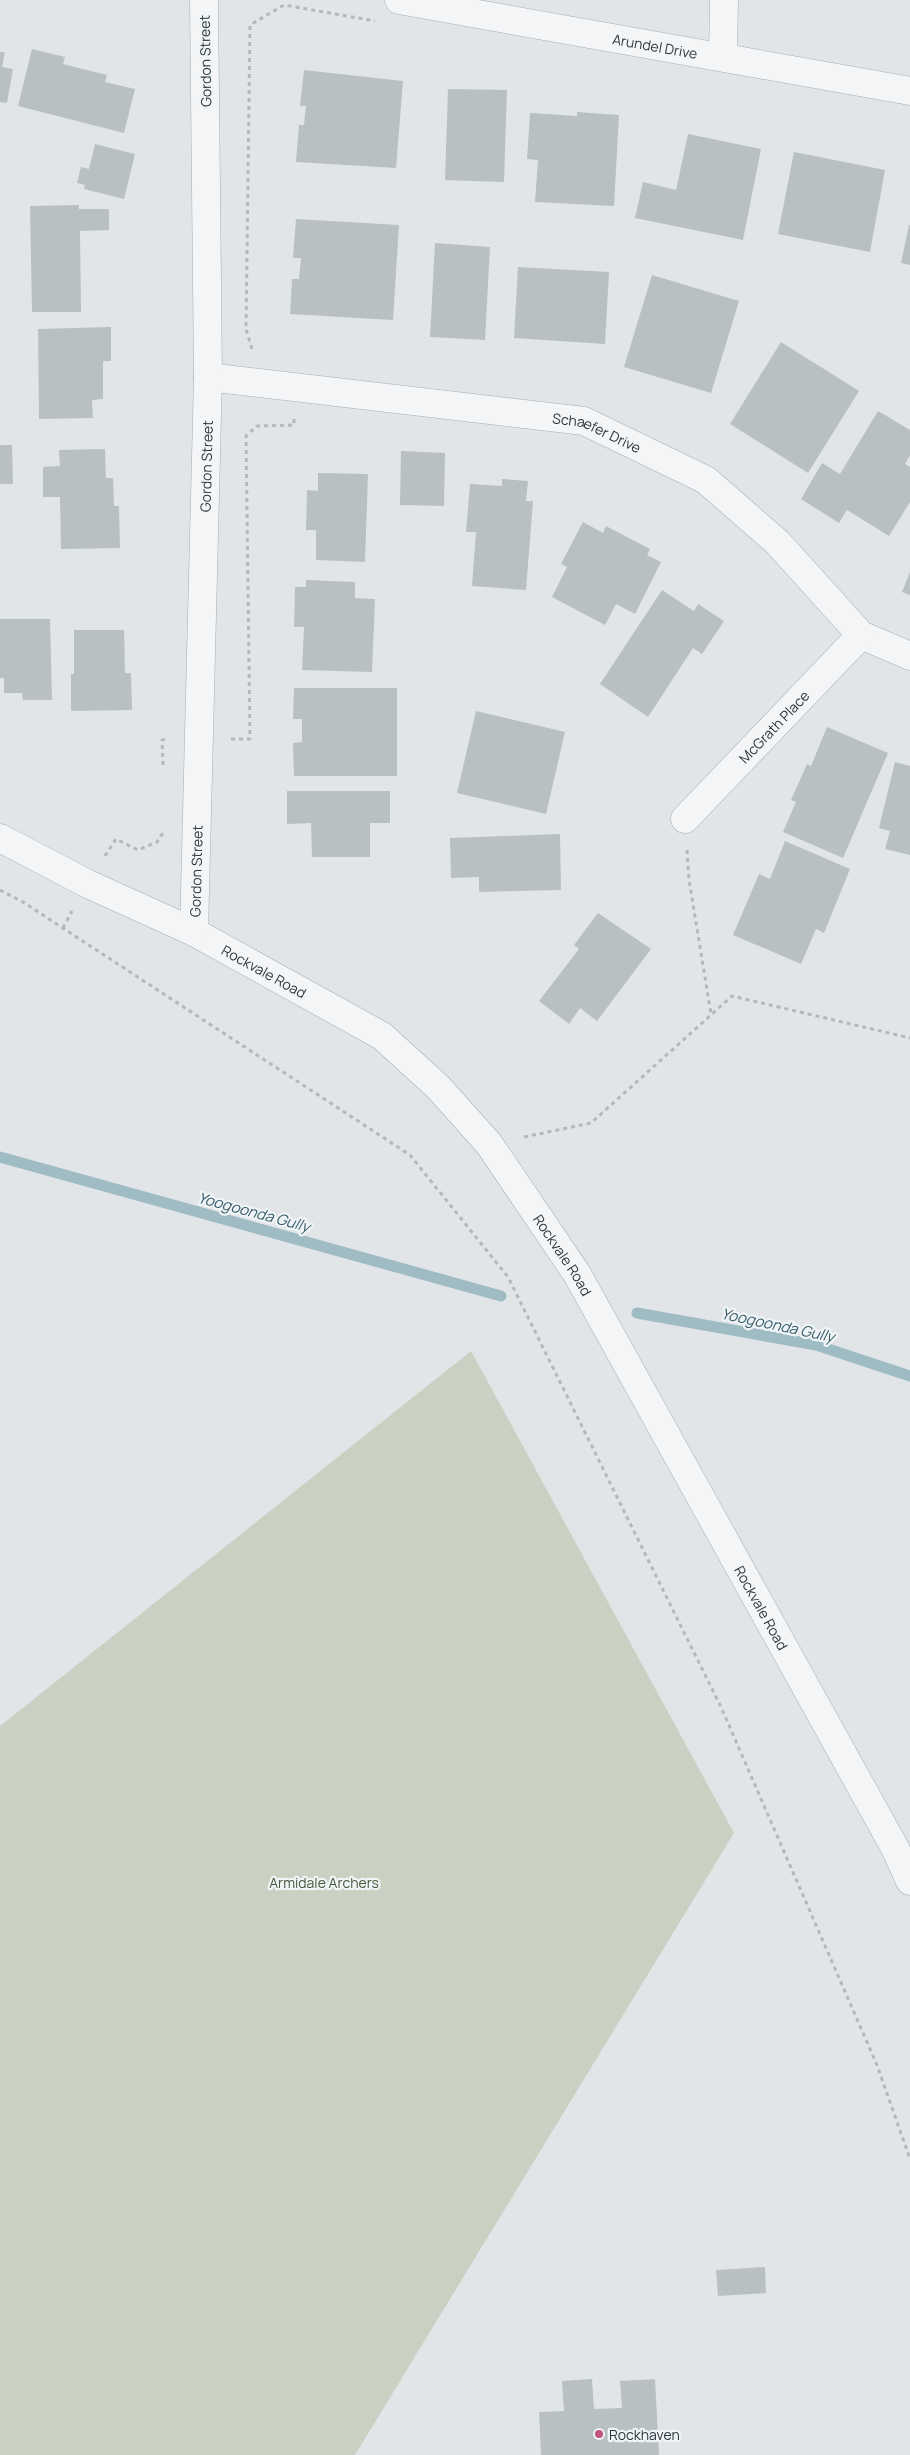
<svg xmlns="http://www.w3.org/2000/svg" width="910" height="2455" viewBox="0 0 910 2455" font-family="Manrope,sans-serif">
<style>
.green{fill:#cad1c3}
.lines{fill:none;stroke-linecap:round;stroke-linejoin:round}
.stream{stroke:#9fbbc4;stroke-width:11}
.building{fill:#b8c0c4}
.minor-casing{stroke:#a7adb2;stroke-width:29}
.tertiary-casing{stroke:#a7adb2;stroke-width:29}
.path{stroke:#b3b8bc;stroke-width:3;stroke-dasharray:4 4;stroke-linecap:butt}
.minor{stroke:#f3f5f7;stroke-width:28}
.tertiary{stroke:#f3f5f7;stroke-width:28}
.poi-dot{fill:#c05380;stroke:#f0f4f6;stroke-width:2}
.labels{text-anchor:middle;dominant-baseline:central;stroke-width:4.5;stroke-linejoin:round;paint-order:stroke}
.street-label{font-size:14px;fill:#2b373e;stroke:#f0f4f6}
.park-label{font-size:14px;fill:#47583a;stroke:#f0f4f6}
.poi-label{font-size:14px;fill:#2b373e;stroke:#f0f4f6;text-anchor:start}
.water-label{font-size:15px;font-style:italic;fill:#395e6d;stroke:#f0f4f6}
</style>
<rect width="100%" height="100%" fill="#e1e5e8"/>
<path class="green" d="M471,1351L734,1833L355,2455H0V1726Z"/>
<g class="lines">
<g class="stream">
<path d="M0,1157L501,1296"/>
<path d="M637,1313L816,1345L910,1376"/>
</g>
</g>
<g class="building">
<path d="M32,49L65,57L63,64L107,75L105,82L135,89L124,133L18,106Z"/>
<path d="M0,52H5L2,67L13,69L7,103L0,102Z"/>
<path d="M304,70L403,81L396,168L296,162L299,125H304L306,106H300Z"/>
<path d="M448,89L507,90L504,182L445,180Z"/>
<path d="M577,112L619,115L614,206L535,202L538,160L527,159L530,113L577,116Z"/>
<path d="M688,134L761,149L743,240L635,218L643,182L676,190Z"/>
<path d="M95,144L135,154L124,199L84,189L85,185L77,183L81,167L89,169Z"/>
<path d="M794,152L885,170L870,252L778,234Z"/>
<path d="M79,205V209H109V230L80,231L81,312H32L30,206Z"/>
<path d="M296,219L399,225L393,320L290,314L292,279H299L301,258H293Z"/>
<path d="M909,225H910V265L901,263Z"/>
<path d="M435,243L490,247L485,340L430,337Z"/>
<path d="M518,267L609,272L605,344L514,338Z"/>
<path d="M652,275L739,301L711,393L624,367Z"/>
<path d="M111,327V361H103V399L92,400L93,418L39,419L38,329Z"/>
<path d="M781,342L859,391L808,473L730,424Z"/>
<path d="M878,411L910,430V455L905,464L910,467V502L889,536L847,510L839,523L801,499L822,463L840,474Z"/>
<path d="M0,445H12L13,484H0Z"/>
<path d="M105,449L106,478H113L114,506H119L120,548L61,549L60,497H43V467L60,466L59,450Z"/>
<path d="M401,451L445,453L444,506L400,505Z"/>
<path d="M318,473L368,474L365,562L316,560V530H306L307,490L318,491Z"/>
<path d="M502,479L528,481L526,501H533L526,590L472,586L476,532H466L470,484L502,486Z"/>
<path d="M583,522L603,533L606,526L650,549L647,555L661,562L635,614L616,604L605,625L552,597L567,567L561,564Z"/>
<path d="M910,572V595L902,592Z"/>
<path d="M306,580L355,582V598L375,599L372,672L302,670L304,627H294L295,587H306Z"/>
<path d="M662,590L694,611L698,604L724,621L702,654L693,648L648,717L600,684Z"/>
<path d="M0,619H50L52,700H23L22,693H4V678H0Z"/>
<path d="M74,630H124L125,673H131L132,710L71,711V674H74Z"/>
<path d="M294,688H397V776H294L293,743L302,742V719H293Z"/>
<path d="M476,711L565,732L546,814L457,793Z"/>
<path d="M827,727L888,753L843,858L783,832L796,802L791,800L807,764L811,766Z"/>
<path d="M895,762L910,766V855L885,849L890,831L879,828Z"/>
<path d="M287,791H390V823H370V857H312L311,823L287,824Z"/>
<path d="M560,834L561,890L479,892V877L451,878L450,838Z"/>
<path d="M785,841L850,869L824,933L816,929L801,964L733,935L759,874L770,879Z"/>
<path d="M598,913L651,949L597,1021L580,1008L569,1024L539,1001L579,949L574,945Z"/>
<path d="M765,2267L766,2293L718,2296L716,2270Z"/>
<path d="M592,2379L594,2409L622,2408L620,2381L655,2379L659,2455H541L539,2412L564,2411L562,2381Z"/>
</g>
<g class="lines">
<g class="minor-casing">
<g id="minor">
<path id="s1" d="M399,0L910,91"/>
<path d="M723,57L724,0"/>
<path id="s2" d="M208,377L584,421L706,480L778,543L861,635L910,656"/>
<path id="s3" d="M685,819L861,635"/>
</g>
</g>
<g class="tertiary-casing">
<g id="tertiary">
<path id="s4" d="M0,838L88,884L194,932L382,1036L438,1087L489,1144L577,1274L895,1848L910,1881"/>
<path id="s5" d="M194,932L208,377L204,0"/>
</g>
</g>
<g class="path">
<path d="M252,349L246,329L250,25L284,5L375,21"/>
<path d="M231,739H250L246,436L257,426L294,425V419"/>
<path d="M163,765L162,740L168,739"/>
<path d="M687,850L689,880L711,1014"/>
<path d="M105,856L116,839L138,850L157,842L163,833"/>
<path d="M0,890L23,902L410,1155L508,1277L721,1707L877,2065L910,2159"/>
<path d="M63,928L72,911"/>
<path d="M524,1137L591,1123L732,996L910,1038"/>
</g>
<use href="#minor" class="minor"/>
<use href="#tertiary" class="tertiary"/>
</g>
<circle class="poi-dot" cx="599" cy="2434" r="5"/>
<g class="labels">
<g class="street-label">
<text stroke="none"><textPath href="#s1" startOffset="260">Arundel Drive</textPath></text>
<text transform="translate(205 61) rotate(-91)">Gordon Street</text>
<text stroke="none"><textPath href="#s2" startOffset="394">Schaefer Drive</textPath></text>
<text stroke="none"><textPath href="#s5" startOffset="466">Gordon Street</textPath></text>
<text stroke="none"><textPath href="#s3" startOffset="128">McGrath Place</textPath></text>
<text stroke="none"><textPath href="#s5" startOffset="61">Gordon Street</textPath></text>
<text stroke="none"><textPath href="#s4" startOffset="296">Rockvale Road</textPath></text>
<text stroke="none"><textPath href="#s4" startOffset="716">Rockvale Road</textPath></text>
<text stroke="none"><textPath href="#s4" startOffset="1121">Rockvale Road</textPath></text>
</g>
<g class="park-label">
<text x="324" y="1882">Armidale Archers</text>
</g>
<g class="poi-label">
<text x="609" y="2434">Rockhaven</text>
</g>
<g class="water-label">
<text transform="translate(254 1212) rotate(15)">Yoogoonda Gully</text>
<text transform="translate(778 1325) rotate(12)">Yoogoonda Gully</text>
</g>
</g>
</svg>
